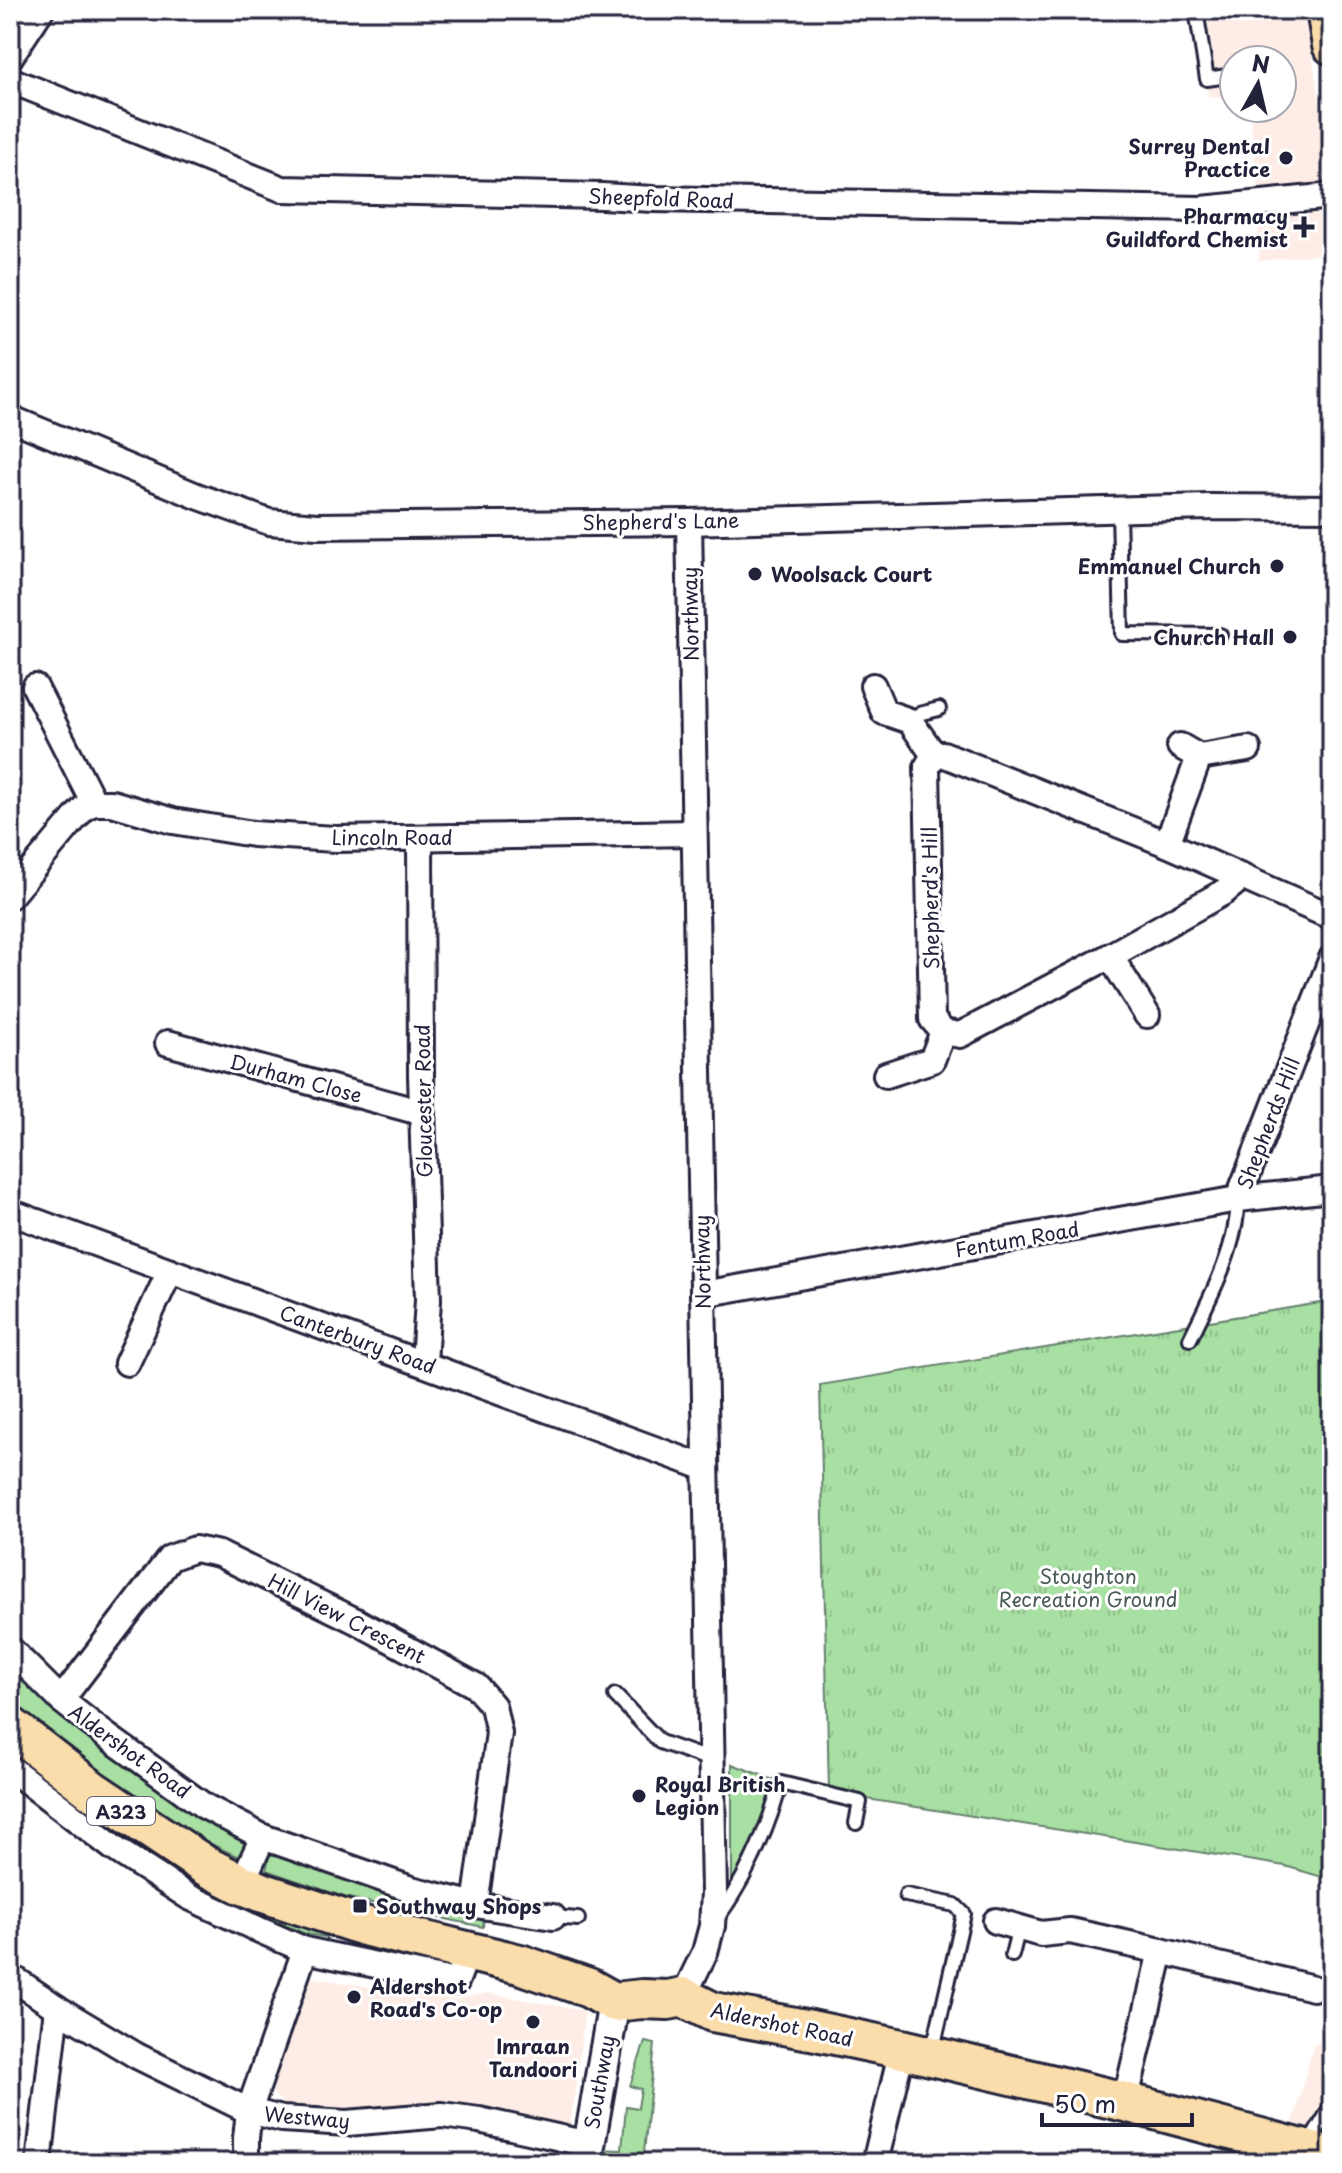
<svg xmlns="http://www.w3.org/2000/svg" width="1342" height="2173" viewBox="0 0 1342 2173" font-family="'Playpen Sans',sans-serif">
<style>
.built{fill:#feede6}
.grass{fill:#a8dfa2;stroke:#65806e;stroke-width:2}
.park{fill:url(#park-tufts);stroke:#65806e;stroke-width:2}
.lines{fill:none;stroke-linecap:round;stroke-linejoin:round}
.service-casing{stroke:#22223b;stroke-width:18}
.minor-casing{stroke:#22223b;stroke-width:30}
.tertiary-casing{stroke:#22223b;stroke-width:36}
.primary-casing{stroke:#22223b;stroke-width:44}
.service{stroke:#fff;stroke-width:12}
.minor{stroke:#fff;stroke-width:24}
.tertiary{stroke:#fff;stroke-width:30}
.primary{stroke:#faddab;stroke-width:38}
.poi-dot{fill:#22223b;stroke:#fff;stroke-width:3}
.labels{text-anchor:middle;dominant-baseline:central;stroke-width:6;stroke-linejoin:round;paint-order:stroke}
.shield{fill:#fff;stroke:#646476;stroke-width:2}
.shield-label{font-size:18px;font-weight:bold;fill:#22223b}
.poi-label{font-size:20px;font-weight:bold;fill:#22223b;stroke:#fff;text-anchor:end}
.street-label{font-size:20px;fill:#22223b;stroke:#fff}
.park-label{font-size:20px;fill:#4a5b5a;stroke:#fff}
</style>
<defs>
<pattern id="park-tufts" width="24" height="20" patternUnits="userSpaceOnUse" patternTransform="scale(2)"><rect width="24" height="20" fill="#a8dfa2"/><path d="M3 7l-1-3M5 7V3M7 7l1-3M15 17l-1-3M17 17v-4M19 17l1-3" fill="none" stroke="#90bf8c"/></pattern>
</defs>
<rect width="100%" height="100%" fill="#fff"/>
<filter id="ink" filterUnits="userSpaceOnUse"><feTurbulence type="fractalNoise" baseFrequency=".0125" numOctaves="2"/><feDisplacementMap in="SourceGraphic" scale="16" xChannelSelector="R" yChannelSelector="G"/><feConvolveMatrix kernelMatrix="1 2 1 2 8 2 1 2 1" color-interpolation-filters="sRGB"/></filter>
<g filter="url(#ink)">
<g class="built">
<path d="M1199,10H1305L1330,169V253L1259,261L1258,184L1249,108H1282V60H1234V99L1208,96Z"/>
<path d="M309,1977L453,2000L488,1993L585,2011L570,2129L443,2104L322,2111L287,2107L273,2094V2077Z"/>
<path d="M1332,2036V2140L1291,2129L1313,2046Z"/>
</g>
<g class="grass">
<path d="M10,1656L247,1839L239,1857C154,1820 82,1759 10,1702Z"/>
<path d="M10,1738L326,1933V1937L306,1934L214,1896L147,1858L76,1810L10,1753Z"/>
<path d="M732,1764L774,1780L766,1815L732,1882Z"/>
<path d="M272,1845L484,1915L483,1927L344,1897L266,1870Z"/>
<path d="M645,2042L655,2044L643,2163H598L600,2149L622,2150L626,2106L638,2108L641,2089L630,2086Z"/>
</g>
<path class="park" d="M1332,1301V1880L1285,1866L829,1793L820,1385Z"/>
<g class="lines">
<g class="service-casing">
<g id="service">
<path d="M1196,10L1207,79L1234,75"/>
<path d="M1119,510L1122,634L1220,635"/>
<path d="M910,721L919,714L939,709"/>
<path d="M1190,1339C1211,1296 1237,1248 1238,1199"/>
<path d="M615,1695L660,1742L711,1760"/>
<path d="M906,1895L955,1905L964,1914L932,2053"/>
<path d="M553,1917L578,1919"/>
<path d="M716,1920C746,1879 767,1831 781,1783L860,1802L856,1823"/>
<path d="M1012,1955L1019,1927"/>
<path d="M1307,2147L1332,2105"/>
</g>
</g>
<g class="minor-casing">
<g id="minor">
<path d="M10,57L41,10"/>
<path d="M10,80L282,189L602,196L653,199L1202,209L1332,196"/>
<path d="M10,418L197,496L269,522L317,526L689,522L1209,507L1332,508"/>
<path d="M873,686L884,712L910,721L934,755"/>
<path d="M35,687L94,803"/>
<path d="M934,755L927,767L932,1019L943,1032L960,1035L1110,956L1224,892L1242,877"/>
<path d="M934,755L943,754L1167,844L1332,917"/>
<path d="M1199,757L1248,749"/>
<path d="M420,838L421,1075L428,1300L424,1363"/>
<path d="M1167,844L1199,757L1180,746"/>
<path d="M10,896L76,817L85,807L94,803H112L173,821L253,834L335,839L694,833"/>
<path d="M1110,956L1147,1015"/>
<path d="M168,1043L423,1113"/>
<path d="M886,1075L932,1060L943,1032"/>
<path d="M1238,1199L1332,958"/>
<path d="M10,1212L706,1468"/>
<path d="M703,1294L1238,1199L1332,1189"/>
<path d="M127,1363L170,1271"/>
<path d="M10,1649L61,1700L104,1734L204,1806L263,1837L411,1889L475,1905L553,1917"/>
<path d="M61,1700L170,1558L195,1549L219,1554L356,1621L476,1686L493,1706L499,1733L475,1905"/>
<path d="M10,1768L115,1849L189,1897L255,1928L305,1950L456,1982L468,1951"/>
<path d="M241,1884L263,1837"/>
<path d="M996,1921L1041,1934L1070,1931L1161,1951L1313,1988"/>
<path d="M10,1976L57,2008L137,2056L249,2111L282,2119L347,2123L442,2115L479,2120L588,2144"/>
<path d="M683,1997L705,1952L712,1926L714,1893L689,522"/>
<path d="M1125,2102L1161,1951"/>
<path d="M39,2163L57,2008"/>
<path d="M246,2163V2138L249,2111L305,1950"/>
<path d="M875,2163L902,2049"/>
</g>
</g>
<g class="tertiary-casing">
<path id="tertiary" d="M586,2163L614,2002"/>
</g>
<g class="primary-casing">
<g id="primary">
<path d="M1326,10L1332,45"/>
<path d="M10,1726L92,1790L206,1866L241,1884L264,1893L364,1926L520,1964L589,1988L614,2002L642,1999L668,2000L683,1997L713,2012L811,2030L902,2049L1125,2102L1332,2157"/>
</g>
</g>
<use href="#service" class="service"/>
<use href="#minor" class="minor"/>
<use href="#tertiary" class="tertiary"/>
<use href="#primary" class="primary"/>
</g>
</g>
<g class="poi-dot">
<circle cx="1286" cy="158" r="8"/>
<path d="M1300 215h8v8h8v8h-8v8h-8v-8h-8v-8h8z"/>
<circle cx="1277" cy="566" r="8"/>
<circle cx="755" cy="574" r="8"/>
<circle cx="1290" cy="637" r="8"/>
<circle cx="639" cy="1796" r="8"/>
<rect x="352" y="1898" width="16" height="16" rx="4"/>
<circle cx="354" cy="1997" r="8"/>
<circle cx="533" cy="2022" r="8"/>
</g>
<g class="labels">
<rect class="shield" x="87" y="1797" width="68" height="28" rx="6"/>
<g class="shield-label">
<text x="121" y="1811">A323</text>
</g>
<g class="poi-label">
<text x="1270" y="146">Surrey Dental<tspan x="1270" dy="23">Practice</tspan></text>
<text x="1288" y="216">Pharmacy<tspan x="1288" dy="23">Guildford Chemist</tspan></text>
<text x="1261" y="566">Emmanuel Church</text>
<text x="771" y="574" text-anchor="start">Woolsack Court</text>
<text x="1274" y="637">Church Hall</text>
<text x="655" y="1784" text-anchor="start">Royal British<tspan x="655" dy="23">Legion</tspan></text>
<text x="376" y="1906" text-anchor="start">Southway Shops</text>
<text x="370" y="1986" text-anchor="start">Aldershot<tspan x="370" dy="23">Road's Co-op</tspan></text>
<text x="533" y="2046" text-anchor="middle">Imraan<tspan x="533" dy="23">Tandoori</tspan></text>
</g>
<g class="street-label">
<text transform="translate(661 198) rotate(2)">Sheepfold Road</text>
<text transform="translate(661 521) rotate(-1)">Shepherd's Lane</text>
<text transform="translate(690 614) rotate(-91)">Northway</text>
<text x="392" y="837">Lincoln Road</text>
<text transform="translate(930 898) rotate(-91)">Shepherd's Hill</text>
<text transform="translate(296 1078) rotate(15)">Durham Close</text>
<text transform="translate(423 1101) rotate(-91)">Gloucester Road</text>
<text transform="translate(1268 1123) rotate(-69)">Shepherds Hill</text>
<text transform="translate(1017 1239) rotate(-10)">Fentum Road</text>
<text transform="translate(702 1262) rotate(-91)">Northway</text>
<text transform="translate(358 1339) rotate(20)">Canterbury Road</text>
<text transform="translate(347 1618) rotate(27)">Hill View Crescent</text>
<text transform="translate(130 1751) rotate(36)">Aldershot Road</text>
<text transform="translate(782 2024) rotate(12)">Aldershot Road</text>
<text transform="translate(599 2082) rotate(-80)">Southway</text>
<text transform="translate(307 2117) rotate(5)">Westway</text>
</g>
<g class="park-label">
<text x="1088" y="1576">Stoughton<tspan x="1088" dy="23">Recreation Ground</tspan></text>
</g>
</g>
<rect width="1342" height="2173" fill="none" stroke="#fff" stroke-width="40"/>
<rect x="20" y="20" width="1302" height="2133" fill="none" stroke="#22223b" stroke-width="3" filter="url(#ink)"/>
<g transform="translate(1258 84) rotate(8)"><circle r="38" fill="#ffffff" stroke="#a7a7b1" stroke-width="2"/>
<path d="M0-6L14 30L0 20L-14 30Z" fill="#22223b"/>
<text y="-12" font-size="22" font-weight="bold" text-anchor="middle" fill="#22223b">N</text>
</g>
<path d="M1042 2113v12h150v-12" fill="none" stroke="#22223b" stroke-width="4"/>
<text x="1054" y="2113" font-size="24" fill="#22223b" stroke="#ffffff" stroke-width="6" paint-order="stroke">50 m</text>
</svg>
